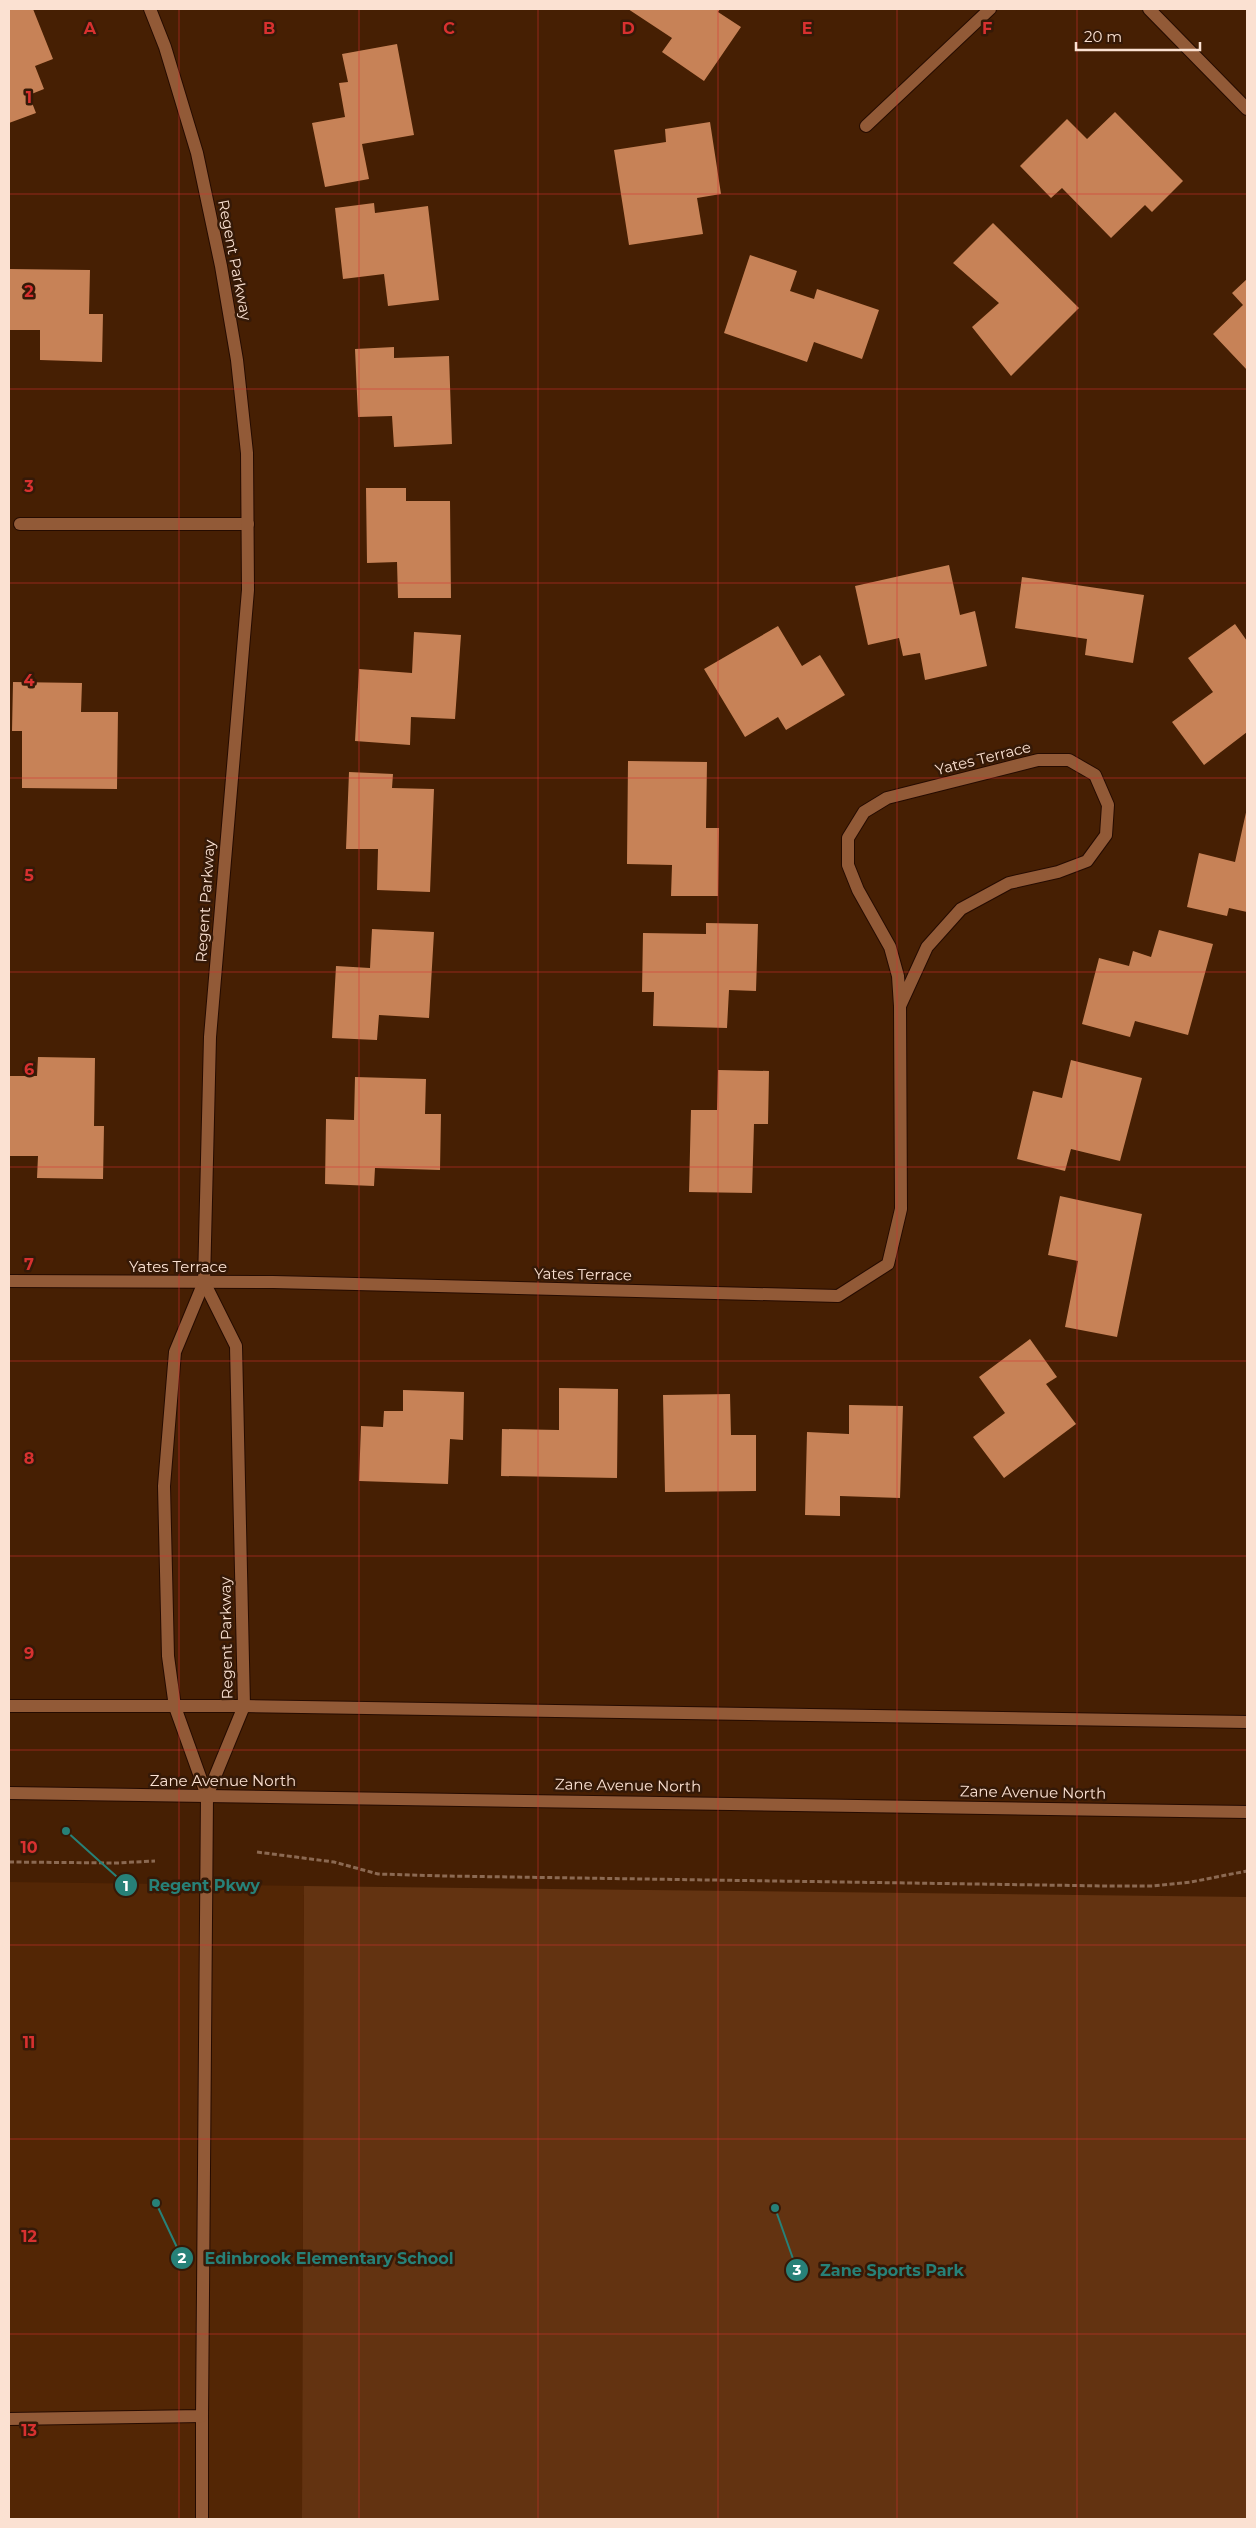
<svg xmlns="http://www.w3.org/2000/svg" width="1256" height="2528" viewBox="0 0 1256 2528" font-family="Montserrat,sans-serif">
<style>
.built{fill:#532605}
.green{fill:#633311}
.building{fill:#c78257}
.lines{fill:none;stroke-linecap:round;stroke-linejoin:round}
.service-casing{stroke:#250b00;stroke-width:14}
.minor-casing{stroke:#250b00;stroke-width:14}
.tertiary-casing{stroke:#250b00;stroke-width:14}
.secondary-casing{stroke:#250b00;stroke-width:14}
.path{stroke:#8b6952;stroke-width:3;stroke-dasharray:5 2.5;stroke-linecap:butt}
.service{stroke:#925a37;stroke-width:12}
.minor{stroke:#925a37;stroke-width:12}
.tertiary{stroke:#925a37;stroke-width:12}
.secondary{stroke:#925a37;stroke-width:12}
.grid{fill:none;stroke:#d83130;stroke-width:1;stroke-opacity:0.55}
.labels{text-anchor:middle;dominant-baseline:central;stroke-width:5;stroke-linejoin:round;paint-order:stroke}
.street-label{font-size:15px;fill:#fbe1d2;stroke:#351907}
.grid-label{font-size:16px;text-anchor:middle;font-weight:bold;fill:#d83130;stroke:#351907;stroke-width:5;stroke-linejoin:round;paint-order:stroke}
.leader{fill:none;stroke:#278178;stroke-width:2}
.callout-dot{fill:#278178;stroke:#351907;stroke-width:2}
.mark-label{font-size:15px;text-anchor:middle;font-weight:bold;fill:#fff}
.callout-label{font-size:16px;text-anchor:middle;font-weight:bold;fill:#278178;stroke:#351907;stroke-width:5;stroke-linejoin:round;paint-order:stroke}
</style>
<rect width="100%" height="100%" fill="#461f03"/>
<path class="built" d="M9,1882L304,1886L302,2519H9Z"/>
<path class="green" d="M304,1886L1247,1897V2519H302Z"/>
<g class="building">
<path d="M9,9H33L53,59L35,66L44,89L29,95L36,113L9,123Z"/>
<path d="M628,9H720L718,12L741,27L704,81L662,52L672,38Z"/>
<path d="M397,44L414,135L362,144L369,179L325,187L312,123L345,117L339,83L348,82L342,54Z"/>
<path d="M1115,112L1183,181L1152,212L1145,205L1111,238L1062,188L1051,198L1020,166L1067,119L1087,139Z"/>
<path d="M710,122L721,194L697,198L703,234L629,245L614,150L666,142L665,129Z"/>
<path d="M374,203L375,213L428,206L439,300L388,306L384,274L343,279L335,208Z"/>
<path d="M993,223L1079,308L1011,376L972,327L999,303L953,263Z"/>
<path d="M750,255L797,271L790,291L814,299L817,289L879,310L862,359L814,342L807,362L724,333Z"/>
<path d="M9,269L90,270L89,314H103L102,362L40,360V330H9Z"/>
<path d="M1247,279V370L1213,334L1243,305L1232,293Z"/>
<path d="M394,347V358L449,356L452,444L394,447L392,416L358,417L355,349Z"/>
<path d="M366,488H406V501H450L451,598H398L397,562L367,563Z"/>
<path d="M949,565L960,615L975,611L987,666L925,680L920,653L903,656L899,638L868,645L855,586Z"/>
<path d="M1022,577L1144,595L1133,663L1085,655L1087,639L1015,628Z"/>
<path d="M1235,624L1247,641V732L1204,765L1172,722L1213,692L1188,658Z"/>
<path d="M778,626L802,666L820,655L845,695L786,730L778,717L745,737L704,669Z"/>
<path d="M414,632L461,635L455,719L411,717L410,745L355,741L359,669L412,673Z"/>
<path d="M13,682L82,683L81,712H118L117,789L22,788V731H12Z"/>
<path d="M628,761L707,762L706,828H719L718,896H671L672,865L627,864Z"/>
<path d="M349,772L393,774L392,788L434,789L430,892L377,890L378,849H346Z"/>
<path d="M1247,808V912L1229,908L1227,916L1187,907L1199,853L1235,862Z"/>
<path d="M706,923L758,924L756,991L729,990L727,1028L653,1026L654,992H642L643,933L706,934Z"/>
<path d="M372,929L434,932L429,1018L379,1015L377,1040L332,1038L336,966L370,968Z"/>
<path d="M1159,930L1213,944L1188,1035L1135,1021L1130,1037L1082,1024L1099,958L1129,966L1133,951L1151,957Z"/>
<path d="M38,1057L95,1058L94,1126H104L103,1179L37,1178L38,1156H9V1076H37Z"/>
<path d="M1071,1060L1142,1078L1120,1161L1071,1149L1065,1171L1017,1159L1033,1091L1062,1098Z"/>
<path d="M718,1070L769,1071L768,1124H754L752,1193L689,1192L691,1110H717Z"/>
<path d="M355,1077L426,1079L425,1114H441L440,1170L375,1168L374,1186L325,1184L326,1119L354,1120Z"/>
<path d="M1060,1196L1142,1214L1117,1337L1065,1327L1078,1261L1048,1255Z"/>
<path d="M1030,1339L1057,1377L1046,1384L1076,1424L1004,1478L973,1437L1005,1413L979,1377Z"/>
<path d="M559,1388L618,1389L617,1478L501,1476L502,1429L559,1430Z"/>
<path d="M403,1390L464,1392L463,1440L450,1439L448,1484L359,1481L361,1426L383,1427L384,1411H403Z"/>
<path d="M730,1394L731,1435H756V1491L665,1492L663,1395Z"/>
<path d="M849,1405L903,1406L900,1498L840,1496V1516L805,1515L807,1432L849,1434Z"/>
</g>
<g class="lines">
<g class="service-casing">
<g id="service">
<path d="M202,2416V2519"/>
<path d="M9,2419L202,2416L207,1796"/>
</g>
</g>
<g class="minor-casing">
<g id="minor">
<path d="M1149,9L1247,109"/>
<path d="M866,126L990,9"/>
<path d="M20,524H248"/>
<path d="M1038,760H1069L1095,775L1108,805L1106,835L1087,861L1058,872L1009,883L961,909L927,947L900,1006L898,976L890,947L858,890L848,865V838L864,812L887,798Z"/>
<path d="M9,1281L273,1282L838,1296L888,1264L901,1209L900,1006"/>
</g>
</g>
<g class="tertiary-casing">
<g id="tertiary">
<path d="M150,9L165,47L197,153L221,266L237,360L247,453L248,590L210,1037L204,1282L175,1352L164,1486L168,1656L175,1707L207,1796"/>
<path d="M204,1282L236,1346L244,1706L207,1796"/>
</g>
</g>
<g class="secondary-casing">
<g id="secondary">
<path d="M9,1706H244L1247,1722"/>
<path d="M9,1793L1247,1812"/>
</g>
</g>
<g class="path">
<path d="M257,1852L334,1862L378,1874L445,1876L1107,1886H1153L1191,1882L1247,1871"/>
<path d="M9,1862L117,1863L155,1861"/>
</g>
<use href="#service" class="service"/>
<use href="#minor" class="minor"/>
<use href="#tertiary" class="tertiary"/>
<use href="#secondary" class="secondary"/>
</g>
<path class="grid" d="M179,9V2519M359,9V2519M538,9V2519M718,9V2519M897,9V2519M1077,9V2519M9,194H1247M9,389H1247M9,583H1247M9,778H1247M9,972H1247M9,1167H1247M9,1361H1247M9,1556H1247M9,1750H1247M9,1945H1247M9,2139H1247M9,2334H1247"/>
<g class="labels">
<g class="street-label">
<text transform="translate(235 260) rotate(79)">Regent Parkway</text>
<text transform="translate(983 758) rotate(-14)">Yates Terrace</text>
<text transform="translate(205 901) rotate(-86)">Regent Parkway</text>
<text x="178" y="1266">Yates Terrace</text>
<text transform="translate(583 1274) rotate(1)">Yates Terrace</text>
<text transform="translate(226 1638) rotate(-91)">Regent Parkway</text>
<text x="223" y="1780">Zane Avenue North</text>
<text transform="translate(628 1785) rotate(1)">Zane Avenue North</text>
<text transform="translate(1033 1792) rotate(1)">Zane Avenue North</text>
</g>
</g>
<g class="grid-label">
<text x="90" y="34">A</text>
<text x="269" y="34">B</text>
<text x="449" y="34">C</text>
<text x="628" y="34">D</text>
<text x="807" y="34">E</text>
<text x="987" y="34">F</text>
<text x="29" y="103">1</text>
<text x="29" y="297">2</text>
<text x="29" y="492">3</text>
<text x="29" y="686">4</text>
<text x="29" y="881">5</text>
<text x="29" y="1075">6</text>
<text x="29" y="1270">7</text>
<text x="29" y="1464">8</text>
<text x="29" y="1659">9</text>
<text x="29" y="1853">10</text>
<text x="29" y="2048">11</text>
<text x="29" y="2242">12</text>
<text x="29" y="2436">13</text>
</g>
<path class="leader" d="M66 1831L126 1885M156 2203L182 2258M775 2208L797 2270"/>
<g class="callout-dot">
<circle cx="66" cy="1831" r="5"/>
<circle cx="156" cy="2203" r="5"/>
<circle cx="775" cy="2208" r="5"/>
<circle cx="126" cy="1885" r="12"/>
<circle cx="182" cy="2258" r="12"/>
<circle cx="797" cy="2270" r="12"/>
</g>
<g class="mark-label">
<text x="126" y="1891">1</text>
<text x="182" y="2263">2</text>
<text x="797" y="2275">3</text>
</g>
<g class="callout-label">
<text x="204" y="1891">Regent Pkwy</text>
<text x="329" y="2264">Edinbrook Elementary School</text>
<text x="892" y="2276">Zane Sports Park</text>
</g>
<rect width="1256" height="2528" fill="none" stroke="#fbe1d2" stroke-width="20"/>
<path d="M1076 42v8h124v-8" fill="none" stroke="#fbe1d2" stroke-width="2.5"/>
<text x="1084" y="42" font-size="15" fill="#fbe1d2" stroke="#351907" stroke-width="4" paint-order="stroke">20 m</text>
</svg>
